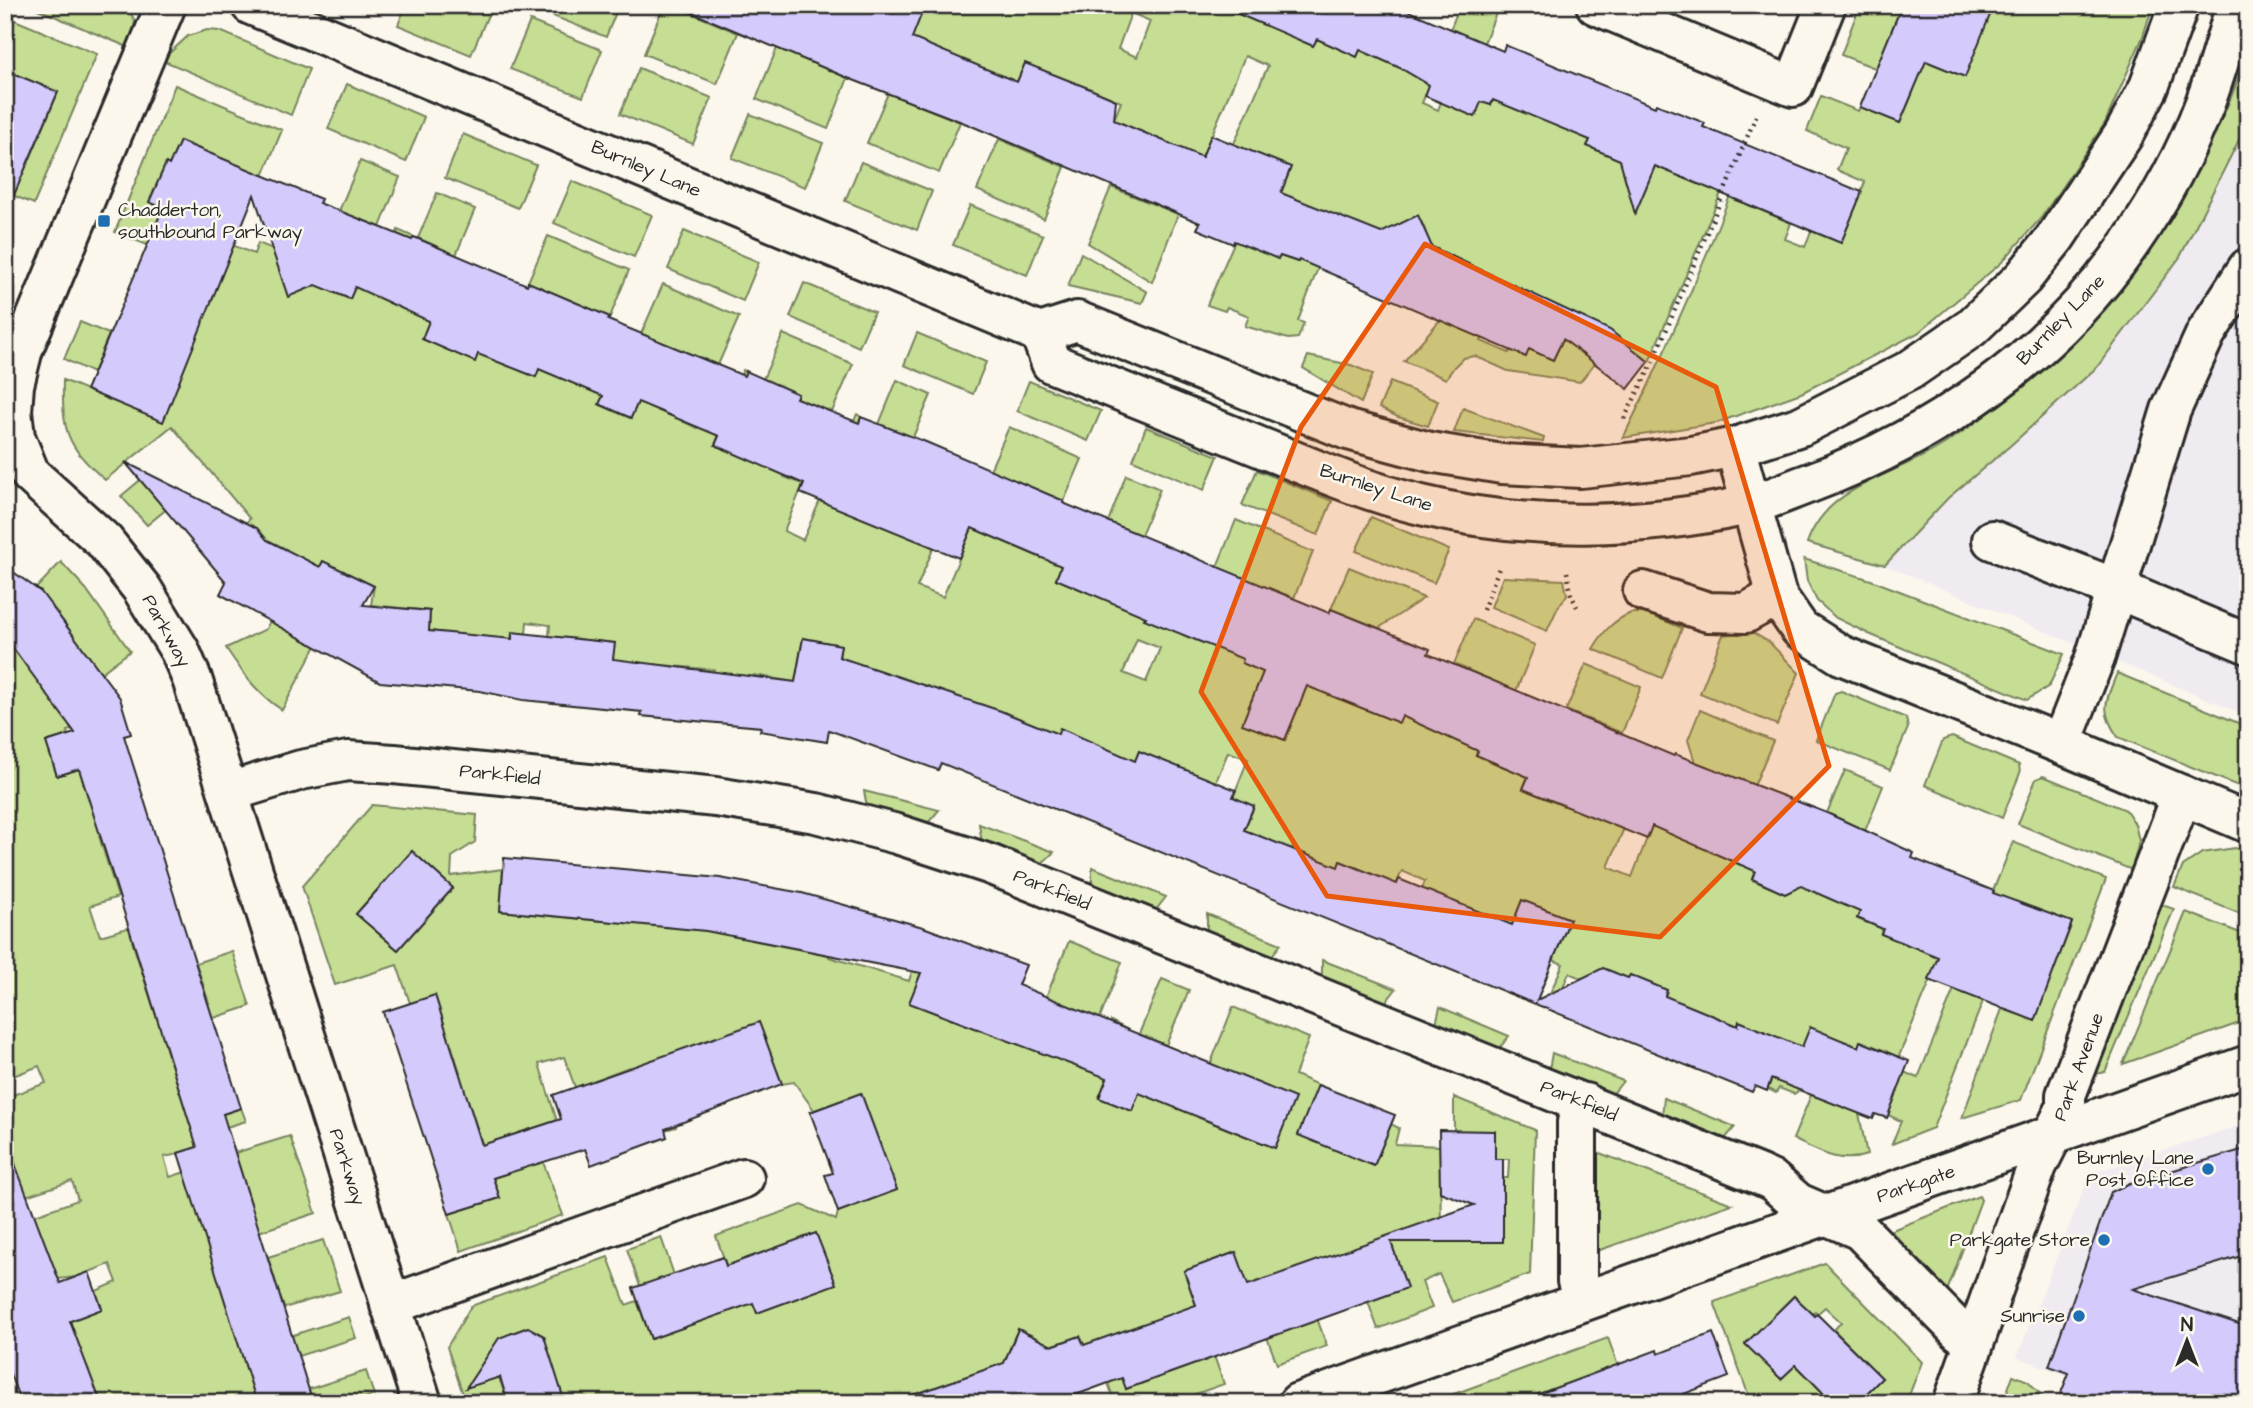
<svg xmlns="http://www.w3.org/2000/svg" width="2253" height="1408" viewBox="0 0 2253 1408" font-family="'Architects Daughter',sans-serif">
<style>
.built{fill:#f0eaf1}
.green{fill:#c6dd94;stroke:#788460;stroke-width:2;fill-rule:evenodd}
.building{fill:#d5cafc;stroke:#2b2b2b;stroke-width:2}
.lines{fill:none;stroke-linecap:round;stroke-linejoin:round}
.minor-casing{stroke:#2b2b2b;stroke-width:44}
.path{stroke:#2b2b2b;stroke-width:4.5;stroke-dasharray:2 5;stroke-linecap:butt}
.minor{stroke:#fbf7ec;stroke-width:38}
.marked{fill:#e8590c;fill-opacity:0.2;stroke:#e8590c;stroke-width:5;stroke-linejoin:round}
.poi-dot{fill:#1f6fb2;stroke:#fbf7ec;stroke-width:2.5}
.labels{text-anchor:middle;dominant-baseline:central;stroke-width:5;stroke-linejoin:round;paint-order:stroke}
.street-label{font-size:19px;fill:#2b2b2b;stroke:#fbf7ec}
.poi-label{font-size:19px;fill:#2b2b2b;stroke:#fbf7ec;text-anchor:end}
</style>
<rect width="100%" height="100%" fill="#fbf7ec"/>
<filter id="ink" filterUnits="userSpaceOnUse"><feTurbulence type="fractalNoise" baseFrequency=".0143" numOctaves="2"/><feDisplacementMap in="SourceGraphic" scale="14" xChannelSelector="R" yChannelSelector="G"/><feConvolveMatrix kernelMatrix="1 2 1 2 8 2 1 2 1" color-interpolation-filters="sRGB"/></filter>
<g filter="url(#ink)">
<g class="built">
<path d="M2248,122V716L1885,565L1948,498L2232,153Z"/>
<path d="M2248,1123V1403H2141L2017,1357L2090,1174Z"/>
</g>
<g class="green">
<path d="M28,5H126L135,21L130,48Z"/>
<path d="M406,5H485L491,8L471,55L398,25Z"/>
<path d="M536,5H619L606,37L535,9Z"/>
<path d="M664,5H672L738,33L717,84L644,54Z"/>
<path d="M925,5H1210L1228,8L1313,46L1317,39L1357,56L1378,6L1431,81L1422,103L1438,110L1441,102H1481L1491,105L1494,99L1590,139L1588,146L1597,150L1629,154L1623,171L1626,182L1645,189L1655,166L1721,193L1649,362L1616,336L1580,382L1508,371L1475,356L1463,358L1454,367L1446,379L1404,361L1440,320L1430,315L1455,258L1435,248H1420L1426,233L1422,223L1412,218L1395,239L1356,223L1318,268L1298,321L1304,323L1298,338L1288,339L1245,326L1249,316L1227,307L1225,311L1207,305L1236,238L1278,259L1280,256L1297,262L1320,209L1281,193L1289,173L1285,165L1092,174L1121,102L1025,64L1017,82L905,36ZM1131,13L1150,21L1137,57L1118,49ZM1245,56L1268,66L1232,148L1210,139ZM1574,314L1553,360L1529,349L1525,357L1511,350L1509,353L1481,341L1485,332Z"/>
<path d="M1460,5L1499,6L1484,43L1450,30Z"/>
<path d="M1860,5H1902L1886,45L1965,77V5H2153L2142,39L2105,123L2041,218L2001,263L1918,333L1801,393L1716,423L1623,438C1666,352 1702,269 1736,180L1733,199L1791,223L1785,239L1805,247L1811,231L1841,243L1865,182L1837,170L1846,148L1807,131L1821,96L1858,111L1860,107L1900,123L1913,92L1875,68L1841,55Z"/>
<path d="M5,16L97,54L34,204L5,192L28,164L58,92L5,70Z"/>
<path d="M530,21L602,50L583,97L510,69Z"/>
<path d="M207,30L220,31L309,69L291,115L162,60L188,36Z"/>
<path d="M777,48L848,78L828,129L756,99Z"/>
<path d="M2248,50V122L2180,257L2097,367L2011,445L1948,498L1885,565L1807,543C1827,486 1890,477 1936,449C1966,431 1995,408 2023,386C2122,307 2210,171 2248,50Z"/>
<path d="M639,68L712,98L693,144L620,114Z"/>
<path d="M347,84L424,117L406,162L328,129Z"/>
<path d="M175,85L282,130L263,176L180,141L169,165L166,164L150,202L222,233L220,240L254,254L258,243L291,256L282,278L286,289L296,293L307,289L314,269L337,278L332,292L349,299L356,286L372,292L398,230L414,237L387,302L408,311L411,305L432,314L422,339L474,361L503,293L507,295L482,355L535,377L539,369L580,386L586,374L608,385L600,405L630,418L640,398L684,417L682,421L697,428L705,411L722,419L743,370L746,371L715,445L766,467L773,453L790,461L784,477L803,484L784,531L803,540L857,414L861,417L826,503L877,524L887,499L944,523L917,587L943,597L972,528L1041,558L1048,544L1063,550L1078,513L1082,514L1056,579L1091,594L1094,588L1138,606L1141,598L1173,611L1184,584L1169,578L1180,551L1197,558L1183,591L1199,598L1183,635L1205,644L1211,632L1248,648L1242,663L1264,672L1248,708L1266,715L1260,731L1285,740L1290,727L1286,725L1293,707L1298,709L1303,697L1296,694L1300,683L1339,699L1343,690L1362,698L1359,707L1399,723L1402,716L1426,727L1429,722L1438,725L1437,729L1479,746L1476,755L1511,770L1532,719L1549,726L1523,789L1563,806L1573,782L1598,792L1595,799L1612,805L1638,743L1656,750L1608,867L1632,877L1647,838L1641,836L1648,818L1663,824L1665,822L1711,840L1707,850L1740,865L1753,834L1768,840L1752,880L1785,894L1795,889L1800,876L1820,885L1817,893L1835,901L1851,871L1866,878L1865,881L1871,884L1857,919L1883,929L1881,934L1963,964L2013,842L2106,879L2021,1100L1962,1118L2002,1009L2035,1020L2072,923L2015,901L1989,973L1975,968L1967,990L1979,995L1978,999L1983,1001L1933,1128L1892,1144L1901,1121L1888,1115L1901,1083L1878,1073L1886,1051L1861,1041L1858,1047L1810,1028L1790,1079L1802,1084L1800,1090L1794,1094L1779,1088L1776,1093L1768,1089L1787,1041L1740,1022L1738,1026L1680,1002L1664,1039L1656,1035L1666,1011L1660,1008L1667,990L1630,975L1622,994L1616,991L1619,983L1616,973L1603,968L1594,973L1590,982L1569,973L1557,1001L1548,998L1563,964L1553,960L1570,919L1522,900L1512,925L1470,908L1462,929L1453,926L1442,954L1434,951L1449,915L1433,908L1436,900L1420,894L1425,881L1402,871L1394,890L1368,879L1370,873L1341,861L1330,887L1311,879L1318,860L1244,830L1254,807L1233,798L1203,869L1201,867L1220,819L1164,797L1176,766L1139,751L1113,815L1094,807L1107,775L1090,768L1096,753L1079,746L1082,738L1061,729L1058,734L1001,711L977,768L974,767L995,710L882,672L858,737L851,736L865,694L834,689L841,645L803,638L795,682L754,675L753,677L736,675L734,689L713,687L714,670L632,662L628,707L608,705L614,643L554,637L552,647H548L550,625L527,622L526,634L512,632L510,650L491,648L490,657L486,656L487,640L453,637V634L429,631L430,611L371,605L374,586L323,561L316,574L283,556L286,549L252,532L240,556L221,544L250,519L172,426L105,480C66,446 62,431 63,380L120,404L122,399L139,406L144,395L150,397L156,380L176,389L184,369L165,361L166,357L161,355L186,360L209,305L136,274L139,269L173,282L182,259L115,232ZM1137,639L1160,648L1146,682L1123,673ZM1228,752L1248,759L1233,797L1213,789ZM1937,965L1960,974L1918,1078L1894,1068Z"/>
<path d="M888,93L960,122L939,173L867,143Z"/>
<path d="M750,114L823,143L805,187L732,158Z"/>
<path d="M463,134L536,165L518,208L445,178Z"/>
<path d="M999,139L1065,167L1044,219L977,190Z"/>
<path d="M360,161L400,177L380,227L339,211Z"/>
<path d="M861,162L932,191L917,230L845,201Z"/>
<path d="M572,181L652,215L634,257L554,223Z"/>
<path d="M1111,187L1178,214L1152,282L1088,243Z"/>
<path d="M437,193L475,209L456,255L418,238Z"/>
<path d="M970,205L1043,235L1027,275L953,245Z"/>
<path d="M684,231L759,262L743,301L668,269Z"/>
<path d="M548,236L629,270L610,317L528,282Z"/>
<path d="M1081,253L1147,292L1142,303L1068,286Z"/>
<path d="M804,283L874,312L859,347L790,317Z"/>
<path d="M663,284L739,317L718,365L641,334Z"/>
<path d="M80,322L109,334L93,373L64,359Z"/>
<path d="M917,333L986,362L973,394L904,365Z"/>
<path d="M783,334L853,364L832,412L796,398L797,394L763,379Z"/>
<path d="M1308,356L1351,365L1373,374L1361,403L1303,368Z"/>
<path d="M897,380L931,395L910,444L879,424Z"/>
<path d="M1029,381L1101,411L1088,441L1017,411Z"/>
<path d="M1390,382L1438,401L1428,426L1398,417L1379,408Z"/>
<path d="M1463,408L1544,438L1543,442L1454,432Z"/>
<path d="M1009,427L1082,459L1064,501L990,470Z"/>
<path d="M1146,427L1218,456L1204,490L1133,460Z"/>
<path d="M1257,470L1332,501L1318,535L1242,505Z"/>
<path d="M1126,475L1160,489L1141,535L1108,522Z"/>
<path d="M144,477L169,507L147,525L121,496Z"/>
<path d="M1371,517L1449,550L1434,583L1356,551Z"/>
<path d="M1236,520L1313,552L1294,598L1217,567Z"/>
<path d="M1804,559L1871,580L2064,654L2049,686L2027,700L1869,634L1836,618L1817,601L1807,581Z"/>
<path d="M61,562L86,589L130,651L101,673L52,606L31,621L71,730L67,731L68,735L46,742L57,776L79,769L104,834L99,836L118,897L90,906L100,936L141,924L132,941L157,1019L209,1003L196,963L232,951L250,1006L190,1026L193,1037L165,1046L190,1124L241,1108L246,1121L200,1135L203,1149L164,1157L170,1177L185,1172L205,1235L256,1219L235,1153L290,1136L316,1213L222,1244L287,1337L349,1317L356,1338L298,1356L296,1349L245,1365L257,1403H150L147,1396L127,1403H81L53,1328L102,1309L96,1291L117,1282L110,1264L76,1277L58,1279L12,1223L78,1200L72,1181L26,1196L5,1180V1084L10,1096L46,1083L39,1066L5,1079V597L27,598Z"/>
<path d="M1349,567L1424,598L1379,628L1331,609Z"/>
<path d="M1503,577L1564,580L1567,595L1558,607L1547,631L1491,607Z"/>
<path d="M1631,613H1646L1682,628L1662,678L1593,649C1603,632 1612,621 1631,613Z"/>
<path d="M1473,619L1535,645L1516,691L1454,664Z"/>
<path d="M270,620L318,642L282,710C257,694 242,672 226,648L266,629Z"/>
<path d="M1750,631L1769,642L1799,673L1777,725L1700,693L1723,635Z"/>
<path d="M1586,664L1641,687L1622,733L1566,710Z"/>
<path d="M2117,673L2248,727V790L2118,737C2099,710 2106,701 2117,673Z"/>
<path d="M1841,691L1906,718L1908,728L1890,770L1816,740L1835,693Z"/>
<path d="M1700,710L1773,741L1752,791L1695,762L1688,740Z"/>
<path d="M1952,737L2019,765L2020,773L2002,818L1925,785L1943,740Z"/>
<path d="M1845,770L1883,786L1865,831L1827,813Z"/>
<path d="M2043,776L2126,810L2135,824L2139,841L2132,870L2018,824L2036,779Z"/>
<path d="M864,791L939,810L927,824L867,807Z"/>
<path d="M372,805L477,815L475,842L452,857L451,876L503,869L500,911L604,921L836,931L829,957L909,981L925,928L935,932L910,1003L952,1020L1033,992L1013,1042L1091,1072L1111,1021L1126,1029L1099,1098L1132,1111L1139,1093L1202,1085L1233,1007L1309,1038L1295,1075L1318,1085L1374,1165L1391,1124L1399,1128L1395,1144L1440,1146L1441,1241H1503V1224L1494,1223V1178H1508L1509,1159H1495L1454,1130V1097L1535,1130L1530,1274L1452,1302L1439,1274L1422,1282L1432,1308L1378,1329L1368,1302L1407,1288L1389,1237L1303,1280L1327,1346L1277,1364L1235,1252L1184,1271L1224,1384L1170,1403H1115L1107,1380L1097,1383L1080,1336L1038,1350L1033,1336L1024,1332L1016,1334L1012,1342L1019,1358L990,1403L979,1372L902,1399L903,1403H565L545,1343L528,1327C490,1341 495,1340 492,1379L499,1378L507,1400L499,1403H466L447,1347L471,1306L608,1257L626,1305L637,1301L651,1339L741,1307L716,1236L802,1205L836,1220L838,1212L897,1190L861,1093L814,1110L794,1082L782,1084L759,1023L674,1118L676,1127L665,1130L649,1086L637,1090L629,1067L605,1076L612,1099L583,1109L564,1057L539,1064L557,1121L543,1162L563,1215L461,1251L449,1214L500,1198L468,1100L423,1084L460,1072L435,996L410,1003L397,965L335,985L302,886ZM412,851L452,887L397,949L356,914ZM1218,1068L1294,1098L1275,1148L1199,1118ZM816,1233L835,1284L757,1313L739,1261ZM1186,1309L1204,1361L1127,1389Z"/>
<path d="M979,824L1054,852L1040,865L982,843Z"/>
<path d="M2235,848L2248,853V917L2174,887L2183,866L2202,853Z"/>
<path d="M1092,867L1166,897L1155,911L1092,886Z"/>
<path d="M2162,905L2174,909L2105,1072L2092,1075Z"/>
<path d="M2186,912L2248,936V1020L2123,1064Z"/>
<path d="M1207,914L1281,944L1270,958L1207,932Z"/>
<path d="M1069,941L1122,962L1100,1018L1046,997Z"/>
<path d="M1322,960L1396,989L1385,1003L1322,978Z"/>
<path d="M1162,979L1189,990L1166,1045L1139,1034Z"/>
<path d="M1440,1007L1509,1036L1498,1050L1436,1024Z"/>
<path d="M1552,1053L1623,1081L1611,1096L1549,1070Z"/>
<path d="M1811,1095L1859,1113L1867,1155C1839,1165 1818,1151 1793,1139Z"/>
<path d="M1664,1098L1735,1127L1724,1140L1662,1115Z"/>
<path d="M1597,1152L1732,1204L1594,1252Z"/>
<path d="M1979,1196L1981,1200L1946,1294L1887,1232Z"/>
<path d="M661,1237L674,1275L640,1286L627,1249Z"/>
<path d="M323,1240L340,1291L284,1308L268,1257Z"/>
<path d="M1825,1263L1922,1362L1906,1403H1857L1882,1378L1834,1330L1841,1322L1825,1307L1817,1314L1815,1312L1812,1314L1794,1296L1746,1344L1796,1365L1833,1403H1741L1750,1399L1714,1302Z"/>
<path d="M1608,1338L1618,1366L1516,1403H1429Z"/>
<path d="M366,1371L374,1395L349,1403H313L309,1389Z"/>
<path d="M2013,1375L2028,1381L2049,1403H2003Z"/>
</g>
<g class="building">
<path d="M674,5H925L912,38L1017,82L1025,63L1088,88L1116,100L1114,120L1202,157L1211,135L1291,167L1281,193L1381,233L1418,215L1432,247L1610,330L1649,362L1628,389L1563,339L1553,360L1529,349L1526,357L1299,260L1298,262L1280,256L1278,259L1234,241L1233,244L1197,229L1200,223L967,124L848,78Z"/>
<path d="M1217,5H1394L1503,51L1505,45L1655,107L1656,104L1705,123L1703,127L1862,192L1841,243L1655,166L1635,214L1620,160L1587,146L1590,140L1493,100L1491,105L1481,102L1475,117L1425,96L1429,85L1400,68L1360,50L1357,57L1317,39L1313,46Z"/>
<path d="M1902,5H1994L1965,77L1926,61L1900,123L1860,107Z"/>
<path d="M5,70L58,92L5,216Z"/>
<path d="M180,141L321,199L319,203L370,223L412,240L414,237L527,285L528,282L610,317L608,320L744,376L746,371L798,394L796,398L859,423L861,417L926,442L1064,501L1063,503L1329,613L1331,609L1430,649L1428,654L1484,677L1674,756L1675,754L1827,813L1914,853L1912,858L1994,891L1993,893L2072,922L2035,1021L1929,980L1938,957L1881,934L1883,929L1857,918L1860,912L1801,886L1785,894L1752,879L1755,871L1652,826L1647,839L1523,789L1528,777L1476,755L1478,751L1402,716L1399,723L1307,686L1285,740L1242,724L1263,672L1242,663L1243,659L1144,619L1146,617L1056,579L1061,566L972,528L959,558L800,493L804,484L715,445L719,436L638,402L631,418L599,404L603,396L539,369L536,377L478,354L475,362L422,339L429,321L355,287L350,299L316,285L288,297L254,195L163,422L86,390L163,208L149,202L166,163L169,165Z"/>
<path d="M125,462L257,528L267,540L320,567L323,561L374,586L363,605L430,611L429,631L512,639V632L615,643L613,659L795,682L803,638L841,645L839,657L1001,711L1058,734L1060,728L1135,761L1139,751L1236,790L1233,797L1254,806L1244,830L1338,867L1340,861L1397,884L1399,879L1512,925L1522,900L1570,919L1537,1000L1603,968L1628,978L1630,975L1667,990L1665,996L1738,1026L1739,1021L1802,1047L1810,1027L1858,1047L1860,1041L1909,1061L1887,1118L1875,1114L1873,1119L1771,1079L1767,1091L1755,1086L1752,1092L941,763L938,770L829,730L827,742L760,731L761,727L641,716L642,712L523,700L480,691L380,682L220,594L226,582Z"/>
<path d="M5,566L41,592L120,698L131,734L124,736L241,1108L223,1114L313,1403H257L178,1153L197,1147L100,835L79,769L57,776L46,742L75,733L5,637Z"/>
<path d="M412,851L453,888L398,950L356,914Z"/>
<path d="M504,858L720,878L802,893L923,927L1026,965L1018,985L1295,1098L1275,1148L1139,1093L1132,1111L1099,1098L1107,1078L909,1003L921,973L706,931L500,911Z"/>
<path d="M435,995L482,1145L561,1119L553,1095L759,1022L782,1084L665,1129L667,1137L591,1165L585,1149L493,1178L500,1198L449,1214L383,1012Z"/>
<path d="M1318,1085L1395,1115L1374,1166L1298,1135Z"/>
<path d="M861,1093L897,1190L838,1212L825,1175L833,1173L810,1112Z"/>
<path d="M1439,1130L1495,1131V1159H1503V1242H1391L1407,1288L1126,1389L1122,1378L1054,1403H906L905,1398L1004,1363L1018,1329L1052,1346L1080,1336L1084,1345L1196,1305L1184,1271L1236,1252L1248,1285L1474,1205L1440,1192Z"/>
<path d="M5,1148H9L60,1283L89,1272L102,1309L70,1321L101,1403H21L5,1361Z"/>
<path d="M2248,1148V1254L2133,1289L2248,1327V1403H2057L2069,1373L2049,1366L2111,1192L2130,1183Z"/>
<path d="M816,1233L836,1284L757,1313L753,1303L651,1339L633,1288L723,1257L726,1266Z"/>
<path d="M1794,1296L1815,1316L1817,1314L1882,1378L1857,1403H1833L1796,1365L1781,1379L1745,1344Z"/>
<path d="M528,1327L544,1336L565,1403H508L500,1377L466,1388L499,1338Z"/>
<path d="M1713,1333L1729,1377L1660,1403H1529L1528,1398L1657,1350L1658,1354Z"/>
</g>
<g class="lines">
<g class="minor-casing">
<g id="minor">
<path d="M166,5L23,349L14,385L12,411L15,437L30,474L104,541L142,589L180,651L192,679L422,1403"/>
<path d="M251,5L1040,333L1077,321L1348,430L1430,452L1502,464L1581,468L1691,456L1735,447L1801,426L1910,370L1971,328L2023,278L2055,238L2124,134L2149,87L2179,5"/>
<path d="M1596,5L1793,87L1826,5"/>
<path d="M1040,333L1051,363C1119,390 1187,418 1255,445C1310,467 1363,491 1421,505C1526,531 1642,529 1748,505C1769,500 1790,490 1810,483C1935,436 2052,356 2129,245C2159,202 2186,153 2205,103C2217,71 2226,38 2236,5"/>
<path d="M1735,447L1777,596L1800,629L1841,655L2061,744L2248,823"/>
<path d="M1992,540L2117,589L2248,644"/>
<path d="M1643,591L1708,612L1746,613L1777,596"/>
<path d="M2061,744L2095,658L2171,410L2206,333L2248,268"/>
<path d="M229,792L301,770L348,761L394,764L716,797L816,813L897,834L989,864L1760,1175L1773,1181L1798,1203L1860,1230L1960,1332L1975,1338"/>
<path d="M1583,1301L1577,1281V1122L1585,1103"/>
<path d="M390,1305L744,1178"/>
<path d="M1298,1403L2248,1065"/>
<path d="M1953,1403L2037,1166L2066,1108V1095L2182,795"/>
</g>
</g>
<g class="path">
<path d="M1624,419L1653,362L1756,116"/>
<path d="M1567,572L1571,594L1577,607"/>
<path d="M1483,610L1499,568"/>
</g>
<use href="#minor" class="minor"/>
</g>
</g>
<path class="marked" d="M1425,244L1716,387L1829,766L1660,937L1327,896L1201,692L1301,427Z"/>
<g class="poi-dot">
<rect x="97" y="214" width="14" height="14" rx="3.5"/>
<circle cx="2208" cy="1169" r="7"/>
<circle cx="2104" cy="1240" r="7"/>
<circle cx="2079" cy="1316" r="7"/>
</g>
<g class="labels">
<g class="street-label">
<text transform="translate(646 169) rotate(23)">Burnley Lane</text>
<text transform="translate(2061 320) rotate(-46)">Burnley Lane</text>
<text transform="translate(1376 488) rotate(18)">Burnley Lane</text>
<text transform="translate(166 631) rotate(61)">Parkway</text>
<text transform="translate(500 775) rotate(6)">Parkfield</text>
<text transform="translate(1052 890) rotate(22)">Parkfield</text>
<text transform="translate(2079 1067) rotate(-70)">Park Avenue</text>
<text transform="translate(1579 1101) rotate(22)">Parkfield</text>
<text transform="translate(347 1167) rotate(72)">Parkway</text>
<text transform="translate(1916 1184) rotate(-19)">Parkgate</text>
</g>
<g class="poi-label">
<text x="118" y="210" text-anchor="start">Chadderton,<tspan x="118" dy="22">southbound Parkway</tspan></text>
<text x="2194" y="1158">Burnley Lane<tspan x="2194" dy="22">Post Office</tspan></text>
<text x="2090" y="1240">Parkgate Store</text>
<text x="2065" y="1316">Sunrise</text>
</g>
</g>
<rect width="2253" height="1408" fill="none" stroke="#fbf7ec" stroke-width="28"/>
<rect x="14" y="14" width="2225" height="1380" fill="none" stroke="#2b2b2b" stroke-width="2.5" filter="url(#ink)"/>
<g transform="translate(2187 1341)" stroke="#fbf7ec" stroke-width="5" paint-order="stroke">
<path d="M0-5L12 26L0 18L-12 26Z" fill="#2b2b2b"/>
<text y="-10" font-size="19" font-weight="bold" text-anchor="middle" fill="#2b2b2b">N</text>
</g>
</svg>
